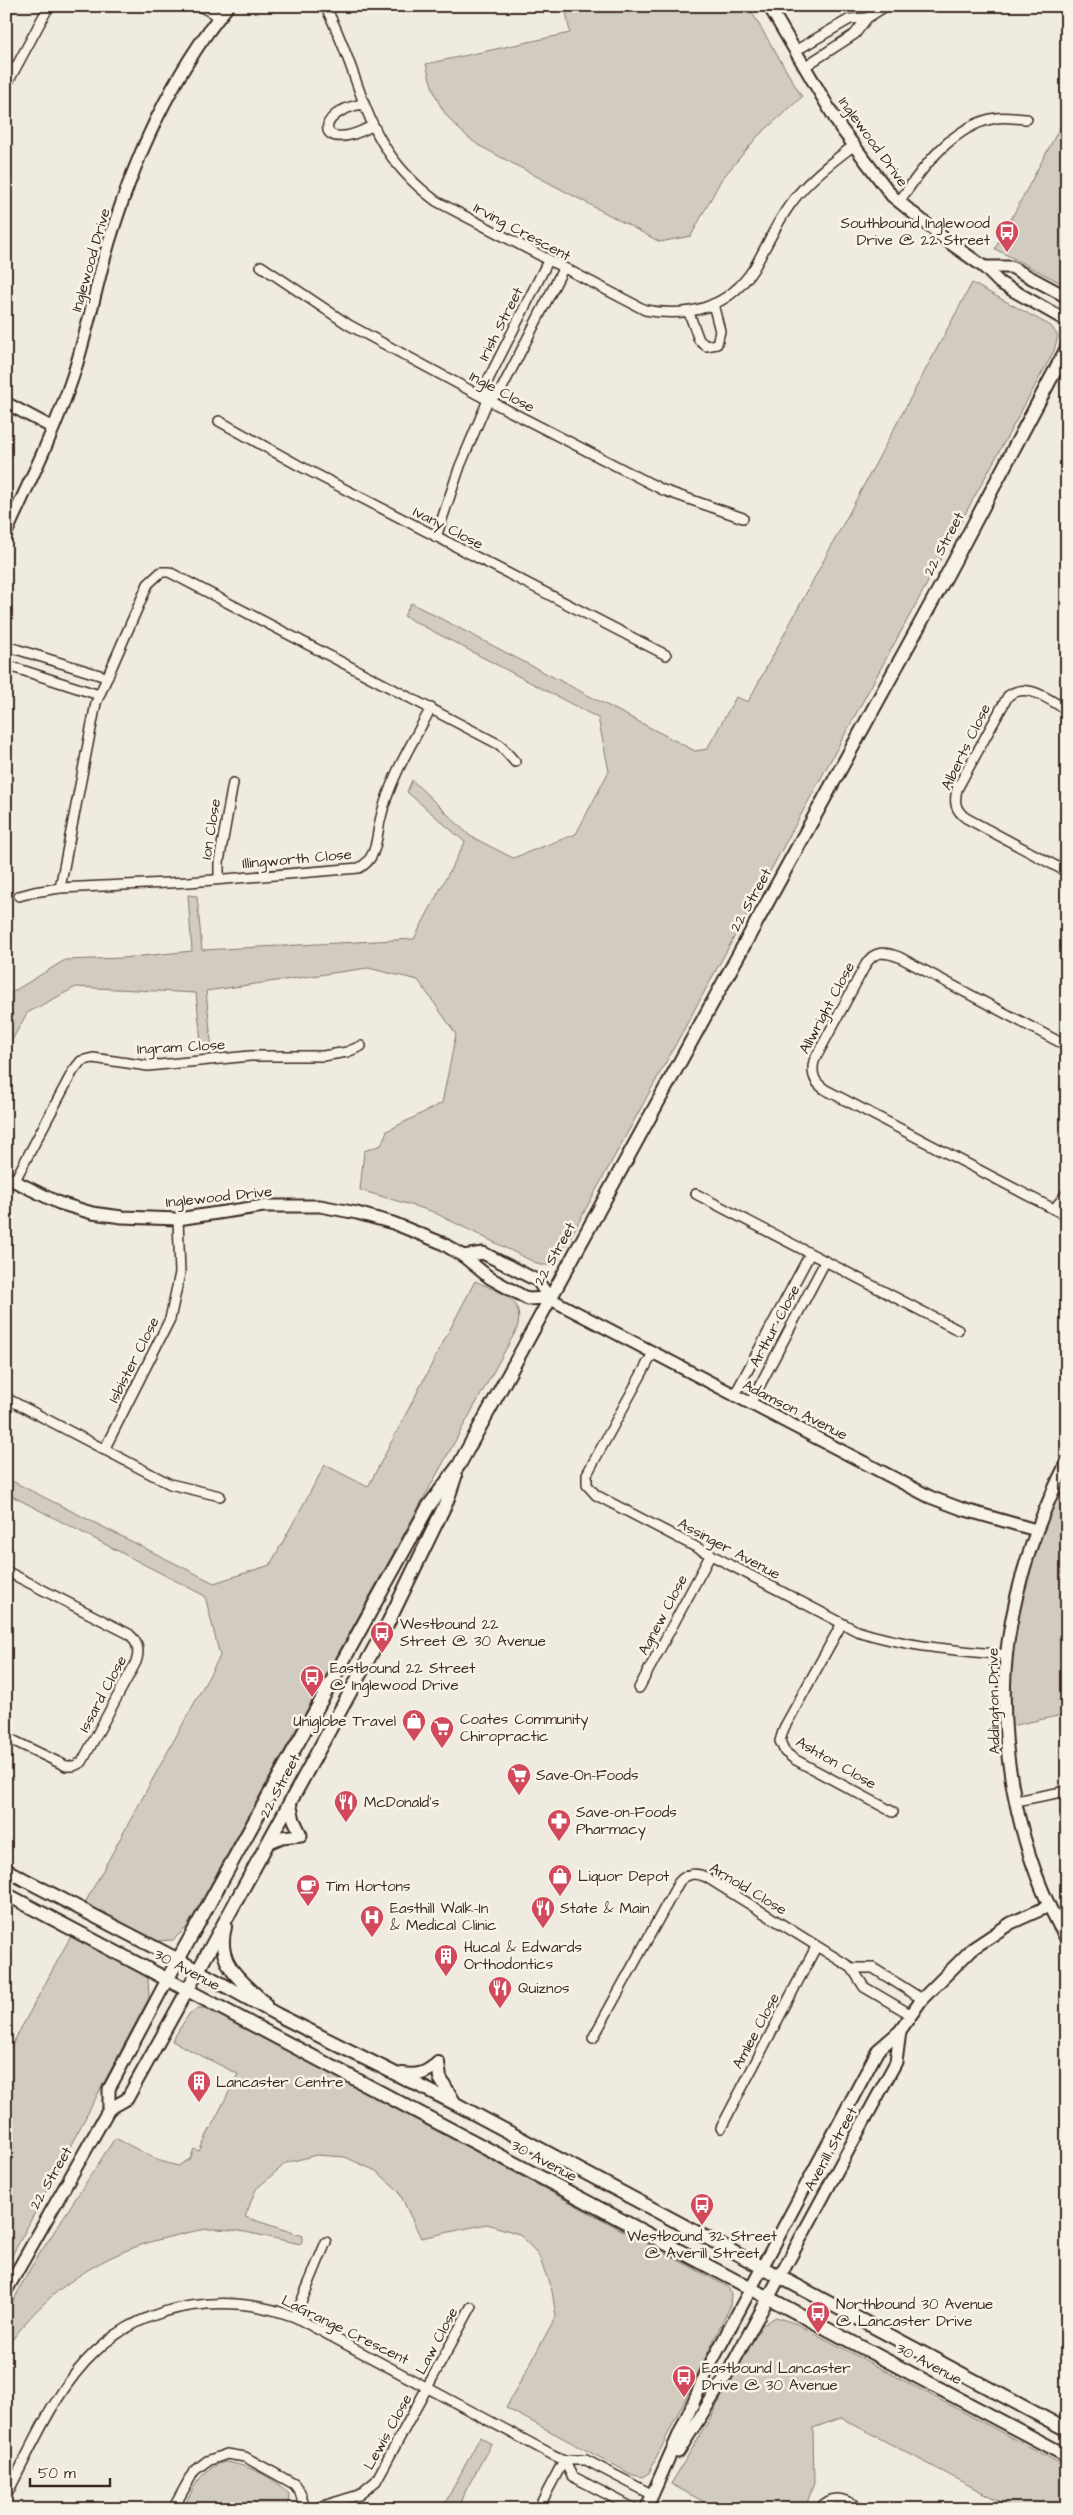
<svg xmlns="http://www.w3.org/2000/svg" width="1073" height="2515" viewBox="0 0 1073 2515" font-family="'Architects Daughter',sans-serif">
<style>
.green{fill:#d1cbc0;stroke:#867a6f}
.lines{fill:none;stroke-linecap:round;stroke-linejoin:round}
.minor-casing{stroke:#3b2a1e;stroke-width:12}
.tertiary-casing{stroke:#3b2a1e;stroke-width:15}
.secondary-casing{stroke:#3b2a1e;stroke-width:16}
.minor{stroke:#f7f3e8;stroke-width:9}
.tertiary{stroke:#f7f3e8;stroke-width:11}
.secondary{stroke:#f7f3e8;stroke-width:12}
.labels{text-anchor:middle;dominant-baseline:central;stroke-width:5;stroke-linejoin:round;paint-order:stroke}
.street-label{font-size:15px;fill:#3b2a1e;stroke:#f7f3e8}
.poi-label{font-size:15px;fill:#3b2a1e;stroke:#f7f3e8;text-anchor:start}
</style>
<rect width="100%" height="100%" fill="#efebe0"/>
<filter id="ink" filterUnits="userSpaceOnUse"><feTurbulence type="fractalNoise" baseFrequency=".02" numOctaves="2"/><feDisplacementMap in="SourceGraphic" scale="10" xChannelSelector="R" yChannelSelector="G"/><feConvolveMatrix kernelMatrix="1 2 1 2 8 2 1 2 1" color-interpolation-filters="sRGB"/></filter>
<g filter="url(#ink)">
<g class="green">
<path d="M565,6H748L802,97L758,136L721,180L691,236L660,242L478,145C444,119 436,105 426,64L570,33Z"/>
<path d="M1067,114V286L995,249Z"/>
<path d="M972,283L1051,326L1058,336L1054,351L559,1258L551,1265H540L431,1211L360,1190L364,1151L381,1145L387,1131L442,1103L456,1034L418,980L368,968L206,991L212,1050L202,1051L196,993L76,987L27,1013L6,1051V996L65,960L122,958L192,951L188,895L197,896L202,950L414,939L465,842L407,792L412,780L470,836L513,858L576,834L609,771L598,718L404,616L411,603L695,751L707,749L736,697L748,702Z"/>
<path d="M475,1281C499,1293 526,1296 517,1329L187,1927L173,1940L157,1941L85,1903L220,1656L205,1596L6,1493V1478L214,1583L270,1565L325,1465L368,1487Z"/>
<path d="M1067,1462V1714L1006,1727L1017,1599Z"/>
<path d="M71,1936L142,1972L148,1979L149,1998L6,2267V2056Z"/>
<path d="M198,2008H208L728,2287L731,2294L730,2307L649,2473L642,2477L633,2475L506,2408L556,2316L552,2291L538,2254L519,2234L487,2224L421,2238L398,2190L376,2171L345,2157L316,2155L286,2163L256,2189L245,2217L303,2236L301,2244C273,2239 243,2229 214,2229C201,2229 186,2233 173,2236C105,2251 44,2290 6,2349V2315L31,2267L115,2138L160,2161L178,2166L190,2159L194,2149L199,2151L238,2074L172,2041L189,2014Z"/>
<path d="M776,2317L797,2324L1067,2467V2509H1014L841,2418L813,2428L814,2483L805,2509H717L671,2484L708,2422L760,2326Z"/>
<path d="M480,2437L491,2444L466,2490L459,2509H442Z"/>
<path d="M225,2462C246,2464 276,2478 289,2494L288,2503L282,2509H183C193,2488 201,2468 225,2462Z"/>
</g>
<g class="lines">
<g class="minor-casing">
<g id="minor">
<path d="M199,6L219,16"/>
<path d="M325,6C366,83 359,144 436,201L645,310C688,318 729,308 754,268C767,246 776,223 792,202C808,180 832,162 853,146"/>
<path d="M795,51L850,19L867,18"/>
<path d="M804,67L855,34L867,18L886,6"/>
<path d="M6,86L49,6"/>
<path d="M363,104C312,112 317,156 372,126"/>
<path d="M899,202C922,168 953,125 996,118C1006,116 1018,119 1027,119"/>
<path d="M261,266L349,325L488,400L663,490L743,518"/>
<path d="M689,313L699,340L706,346L717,344L720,331L713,304"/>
<path d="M488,400L500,392L563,269"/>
<path d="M219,421L298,465L666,655"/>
<path d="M436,537L460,466L488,400L486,384L548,261"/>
<path d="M6,646L106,677"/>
<path d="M6,665L99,695"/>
<path d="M1067,710C1049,700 1027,681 1008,696L957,789C954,802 955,810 966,818L1067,872"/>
<path d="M219,879V862L233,783"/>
<path d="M60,888L96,703L148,584L161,572H169L500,745L515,762"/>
<path d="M19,896L34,892L60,888L189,882L359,868C377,859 376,839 380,821C389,780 411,745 431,708"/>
<path d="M1067,1046L899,957C884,951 874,951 866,964L814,1061C811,1074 814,1083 826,1090L1067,1216"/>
<path d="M14,1182L73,1071L81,1061L93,1058L148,1066L250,1056H323L347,1052L361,1046"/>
<path d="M696,1194L958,1330"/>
<path d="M1054,1209L1067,1193"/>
<path d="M653,1353L587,1474V1485L596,1495L857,1631C908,1647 954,1650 1007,1655"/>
<path d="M734,1396L810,1254"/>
<path d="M6,1398L170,1484L220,1496"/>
<path d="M750,1404L825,1262"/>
<path d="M104,1450L170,1319L180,1273L178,1219"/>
<path d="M6,1571L129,1634C138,1642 140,1651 136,1662L82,1762L74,1766H66L6,1737"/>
<path d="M841,1625L784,1728L780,1741L785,1752L794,1759L893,1812"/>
<path d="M639,1688L711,1554"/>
<path d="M1016,1801L1067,1791"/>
<path d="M852,1968H873L922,1999"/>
<path d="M593,2038L679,1882C687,1873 695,1872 706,1877L852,1968L864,1987L910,2014"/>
<path d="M721,2128L816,1947"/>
<path d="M295,2317L326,2242"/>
<path d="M564,2460L572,2476L635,2509"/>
<path d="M6,2496C32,2447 55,2389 96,2351C149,2301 229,2292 295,2317L553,2455L564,2460H586L653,2495"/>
<path d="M173,2509L194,2471L207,2461L227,2454L245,2457L294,2484L300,2492L305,2509"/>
<path d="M313,2509L359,2495L376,2481L471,2307"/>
<path d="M538,2509L564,2460"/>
<path d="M819,2509C834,2492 845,2500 863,2509"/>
</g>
</g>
<g class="tertiary-casing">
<g id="tertiary">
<path d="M769,6L840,127L892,196L950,243L984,267L1000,283L1067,321"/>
<path d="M984,267H1011L1067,297"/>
<path d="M6,403L53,428"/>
<path d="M6,533C30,481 55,430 73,376C85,339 93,301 103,263C128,173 168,79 228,6"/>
<path d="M6,1177L59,1203L92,1213L122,1217L178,1219L264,1206H320L357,1213L393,1223L442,1243L463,1256L490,1278L528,1299L549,1298"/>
<path d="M463,1256L483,1253L538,1281L549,1298L562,1305L930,1497L962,1509L1036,1530"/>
<path d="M1067,1462C1038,1519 1017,1579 1008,1642C995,1738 1018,1856 1067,1940"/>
<path d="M268,1843L282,1837L301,1835L294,1820L290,1803"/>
<path d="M109,2109L127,2099L188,1989"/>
<path d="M6,2291L109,2109V2089L168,1978"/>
<path d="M678,2452L726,2376L896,2062L900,2031"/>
<path d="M646,2509L709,2367L878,2050L900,2031L922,1999L972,1949L1011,1923L1049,1906"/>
</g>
</g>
<g class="secondary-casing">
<g id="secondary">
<path d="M6,1870L171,1956L278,2015L456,2104L1067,2430"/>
<path d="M6,1894L1067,2456"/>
<path d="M225,1927C215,1964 241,1980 265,2003"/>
<path d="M168,1978L428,1507L459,1465L949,571L1067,348"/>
<path d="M188,1989L388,1623L447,1501L455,1477"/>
<path d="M438,2063L440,2078L454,2102"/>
<path d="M402,2074C418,2076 425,2074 438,2063"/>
</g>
</g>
<use href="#minor" class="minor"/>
<use href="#tertiary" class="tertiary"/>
<use href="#secondary" class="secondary"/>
</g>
</g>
<defs>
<g id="bus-pin" transform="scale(1.25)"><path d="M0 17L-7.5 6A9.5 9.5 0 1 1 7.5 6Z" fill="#d1495b" stroke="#f7f3e8"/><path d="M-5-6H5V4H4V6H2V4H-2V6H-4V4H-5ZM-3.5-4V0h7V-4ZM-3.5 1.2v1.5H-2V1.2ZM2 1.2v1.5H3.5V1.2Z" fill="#fff"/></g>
<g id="shop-pin" transform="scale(1.25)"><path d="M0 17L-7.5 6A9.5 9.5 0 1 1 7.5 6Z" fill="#d1495b" stroke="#f7f3e8"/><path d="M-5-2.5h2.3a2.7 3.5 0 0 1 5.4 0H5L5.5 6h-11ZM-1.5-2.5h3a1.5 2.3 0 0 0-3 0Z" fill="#fff"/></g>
<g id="supermarket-pin" transform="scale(1.25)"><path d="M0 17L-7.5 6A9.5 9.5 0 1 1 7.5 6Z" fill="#d1495b" stroke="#f7f3e8"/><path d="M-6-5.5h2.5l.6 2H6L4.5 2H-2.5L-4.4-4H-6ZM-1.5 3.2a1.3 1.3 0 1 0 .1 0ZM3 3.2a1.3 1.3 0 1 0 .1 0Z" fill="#fff"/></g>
<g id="restaurant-pin" transform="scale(1.25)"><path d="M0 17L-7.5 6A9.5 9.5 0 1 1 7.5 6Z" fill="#d1495b" stroke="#f7f3e8"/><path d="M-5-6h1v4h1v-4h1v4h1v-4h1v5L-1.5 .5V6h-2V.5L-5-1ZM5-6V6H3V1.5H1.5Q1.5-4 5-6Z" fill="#fff"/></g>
<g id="pharmacy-pin" transform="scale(1.25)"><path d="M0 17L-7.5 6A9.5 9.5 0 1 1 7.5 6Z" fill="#d1495b" stroke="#f7f3e8"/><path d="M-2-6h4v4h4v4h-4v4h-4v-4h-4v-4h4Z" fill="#fff"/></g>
<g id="cafe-pin" transform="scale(1.25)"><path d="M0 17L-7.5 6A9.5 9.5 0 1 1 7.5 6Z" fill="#d1495b" stroke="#f7f3e8"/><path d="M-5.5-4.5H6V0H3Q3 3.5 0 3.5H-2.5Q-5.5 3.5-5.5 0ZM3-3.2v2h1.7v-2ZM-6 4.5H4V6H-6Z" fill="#fff"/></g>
<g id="hospital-pin" transform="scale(1.25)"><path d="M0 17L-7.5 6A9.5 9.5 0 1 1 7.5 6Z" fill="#d1495b" stroke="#f7f3e8"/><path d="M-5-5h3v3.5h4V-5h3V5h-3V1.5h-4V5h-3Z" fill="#fff"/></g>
<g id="building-pin" transform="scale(1.25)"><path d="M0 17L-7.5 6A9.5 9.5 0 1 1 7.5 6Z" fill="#d1495b" stroke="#f7f3e8"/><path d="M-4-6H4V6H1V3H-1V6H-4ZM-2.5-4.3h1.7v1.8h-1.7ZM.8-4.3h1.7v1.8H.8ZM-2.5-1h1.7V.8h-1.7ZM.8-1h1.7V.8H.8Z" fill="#fff"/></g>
</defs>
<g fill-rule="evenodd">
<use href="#bus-pin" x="1007" y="232"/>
<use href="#bus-pin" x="382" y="1633"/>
<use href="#bus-pin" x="312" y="1677"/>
<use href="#shop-pin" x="414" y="1721"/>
<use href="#supermarket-pin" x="442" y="1728"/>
<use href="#supermarket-pin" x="519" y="1775"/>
<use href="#restaurant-pin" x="346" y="1802"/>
<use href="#pharmacy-pin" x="559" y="1821"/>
<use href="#shop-pin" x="560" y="1876"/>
<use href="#cafe-pin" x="308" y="1886"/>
<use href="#restaurant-pin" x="543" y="1908"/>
<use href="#hospital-pin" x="372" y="1917"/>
<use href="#building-pin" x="446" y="1956"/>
<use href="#restaurant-pin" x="500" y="1988"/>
<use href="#building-pin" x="199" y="2082"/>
<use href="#bus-pin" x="702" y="2205"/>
<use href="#bus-pin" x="818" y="2313"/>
<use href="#bus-pin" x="684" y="2377"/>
</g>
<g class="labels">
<g class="street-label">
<text transform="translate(873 142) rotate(54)">Inglewood Drive</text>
<text transform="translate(522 232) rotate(28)">Irving Crescent</text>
<text transform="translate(91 260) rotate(-74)">Inglewood Drive</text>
<text transform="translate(501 324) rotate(-63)">Irish Street</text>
<text transform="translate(502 392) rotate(28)">Ingle Close</text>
<text transform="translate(448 528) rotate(27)">Ivany Close</text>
<text transform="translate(944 544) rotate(-62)">22 Street</text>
<text transform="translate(966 747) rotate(-64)">Alberts Close</text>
<text transform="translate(211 829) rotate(-81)">Ion Close</text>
<text transform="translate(297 859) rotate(-5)">Illingworth Close</text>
<text transform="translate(751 900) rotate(-61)">22 Street</text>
<text transform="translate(827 1008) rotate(-62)">Allwright Close</text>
<text transform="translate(181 1047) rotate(-3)">Ingram Close</text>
<text transform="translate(219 1197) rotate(-6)">Inglewood Drive</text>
<text transform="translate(555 1254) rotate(-61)">22 Street</text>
<text transform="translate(775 1326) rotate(-62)">Arthur Close</text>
<text transform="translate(134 1360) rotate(-63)">Isbister Close</text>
<text transform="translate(795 1410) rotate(27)">Adamson Avenue</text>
<text transform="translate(729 1549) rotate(28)">Assinger Avenue</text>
<text transform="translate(663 1615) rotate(-62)">Agnew Close</text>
<text transform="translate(103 1694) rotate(-62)">Issard Close</text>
<text transform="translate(994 1701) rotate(-91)">Addington Drive</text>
<text transform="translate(836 1763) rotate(30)">Ashton Close</text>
<text transform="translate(280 1786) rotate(-62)">22 Street</text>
<text transform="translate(748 1889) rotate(31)">Arnold Close</text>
<text transform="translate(187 1970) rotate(28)">30 Avenue</text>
<text transform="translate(756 2031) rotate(-62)">Amlee Close</text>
<text transform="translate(831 2149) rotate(-61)">Averill Street</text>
<text transform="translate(544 2161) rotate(28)">30 Avenue</text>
<text transform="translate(51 2178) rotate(-60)">22 Street</text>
<text transform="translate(345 2330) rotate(26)">LaGrange Crescent</text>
<text transform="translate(437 2341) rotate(-62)">Law Close</text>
<text transform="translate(929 2364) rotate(28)">30 Avenue</text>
<text transform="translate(388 2432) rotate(-61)">Lewis Close</text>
</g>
<g class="poi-label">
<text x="990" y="223" text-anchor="end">Southbound Inglewood<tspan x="990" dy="17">Drive @ 22 Street</tspan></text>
<text x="400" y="1624">Westbound 22<tspan x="400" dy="17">Street @ 30 Avenue</tspan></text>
<text x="330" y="1668">Eastbound 22 Street<tspan x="330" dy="17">@ Inglewood Drive</tspan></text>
<text x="460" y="1719">Coates Community<tspan x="460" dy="17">Chiropractic</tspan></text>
<text x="396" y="1721" text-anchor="end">Uniglobe Travel</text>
<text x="536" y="1775">Save-On-Foods</text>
<text x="364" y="1802">McDonald's</text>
<text x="576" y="1812">Save-on-Foods<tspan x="576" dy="17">Pharmacy</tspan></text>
<text x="578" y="1876">Liquor Depot</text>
<text x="326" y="1886">Tim Hortons</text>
<text x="390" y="1908">Easthill Walk-In<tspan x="390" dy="17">&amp; Medical Clinic</tspan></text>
<text x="560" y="1908">State &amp; Main</text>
<text x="464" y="1947">Hucal &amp; Edwards<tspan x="464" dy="17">Orthodontics</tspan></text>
<text x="518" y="1988">Quiznos</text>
<text x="216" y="2082">Lancaster Centre</text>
<text x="702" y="2236" text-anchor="middle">Westbound 32 Street<tspan x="702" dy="17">@ Averill Street</tspan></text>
<text x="836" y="2304">Northbound 30 Avenue<tspan x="836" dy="17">@ Lancaster Drive</tspan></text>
<text x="702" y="2368">Eastbound Lancaster<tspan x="702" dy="17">Drive @ 30 Avenue</tspan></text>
</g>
</g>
<rect width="1073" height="2515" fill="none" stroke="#f7f3e8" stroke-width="25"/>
<rect x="12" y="12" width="1048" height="2490" fill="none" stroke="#3b2a1e" stroke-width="2" filter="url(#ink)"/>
<path d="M30 2478v8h80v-8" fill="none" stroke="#3b2a1e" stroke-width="2.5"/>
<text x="38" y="2478" font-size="15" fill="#3b2a1e" stroke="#f7f3e8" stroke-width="4" paint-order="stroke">50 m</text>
</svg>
